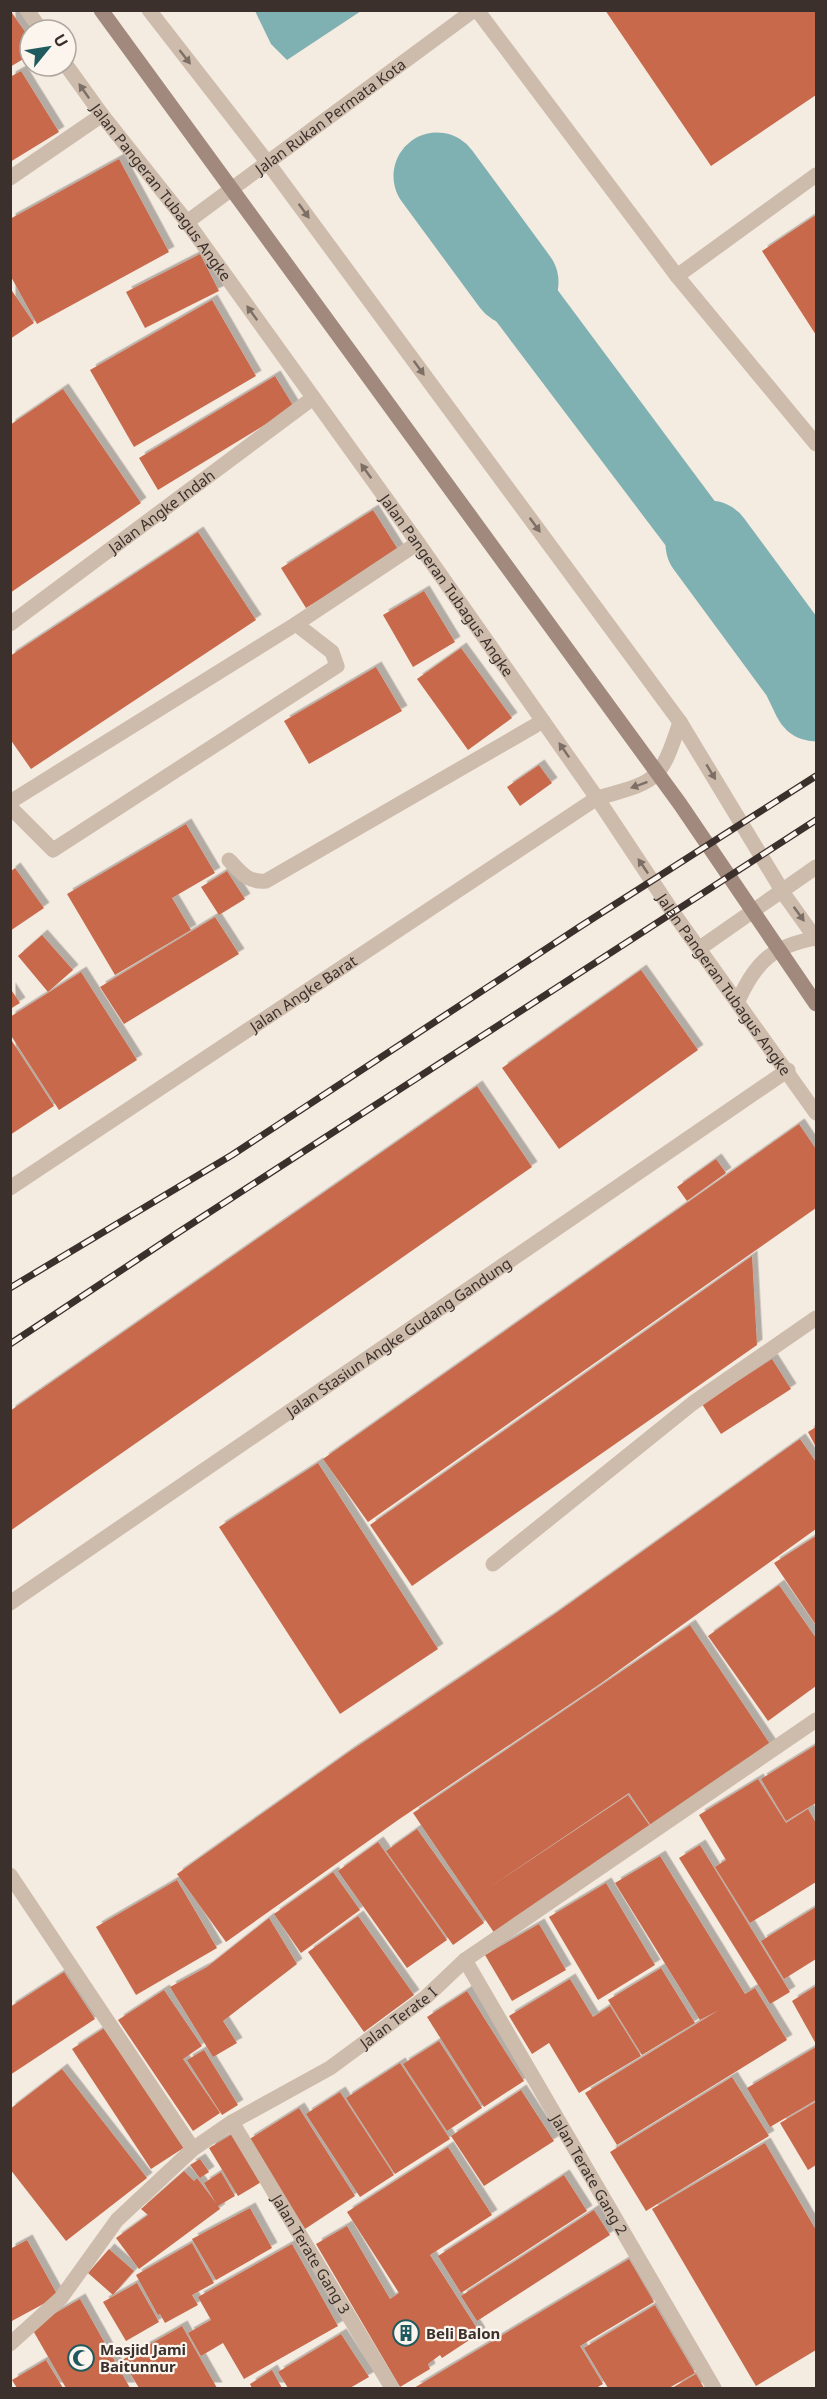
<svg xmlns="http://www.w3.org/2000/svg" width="827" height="2399" viewBox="0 0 827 2399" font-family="'Noto Sans',sans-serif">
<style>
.water{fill:#7fb0b2}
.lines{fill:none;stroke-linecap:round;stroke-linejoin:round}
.river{stroke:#7fb0b2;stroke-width:87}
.building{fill:#c8694b;filter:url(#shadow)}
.service{stroke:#cdbbac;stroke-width:15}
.minor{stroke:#cdbbac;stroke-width:15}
.tertiary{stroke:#cdbbac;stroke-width:15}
.secondary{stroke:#a18a7d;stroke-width:15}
.rail-casing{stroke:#3b302b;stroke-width:7}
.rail{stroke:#fbf5ee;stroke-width:4.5;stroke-dasharray:14;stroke-linecap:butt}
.oneway{fill:#7d6f65}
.labels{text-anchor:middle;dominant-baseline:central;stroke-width:4.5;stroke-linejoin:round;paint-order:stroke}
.street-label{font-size:15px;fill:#3b302b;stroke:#fbf5ee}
.poi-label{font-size:15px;font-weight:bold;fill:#3b302b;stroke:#fbf5ee;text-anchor:start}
</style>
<defs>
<filter id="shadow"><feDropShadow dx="5.5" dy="-5.5" stdDeviation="0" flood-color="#0004"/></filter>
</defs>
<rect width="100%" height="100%" fill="#f4ebe1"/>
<g class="water">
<path d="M255,11H361L287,60L271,44Z"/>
<path d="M466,167L804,621L753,661L412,210Z"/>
</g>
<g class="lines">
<g class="river">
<path d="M437,176L515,282"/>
<path d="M709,544L804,673L816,698"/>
</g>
</g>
<g class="building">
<path d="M10,10L30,39V55L10,67Z"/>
<path d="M605,10H816V95L711,166Z"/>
<path d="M21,71L59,132L10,162V77Z"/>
<path d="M119,159L169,252L37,324L10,275V219Z"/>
<path d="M816,215V335L762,251Z"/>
<path d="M200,254L219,291L145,328L126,292Z"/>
<path d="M10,288L34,323L10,339Z"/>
<path d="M212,300L256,376L134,447L90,370Z"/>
<path d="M275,376L294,407L158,490L139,458Z"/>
<path d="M63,389L141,503L10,593V425Z"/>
<path d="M373,510L399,551L306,608L281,568Z"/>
<path d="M198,532L256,620L31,769L10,739V656Z"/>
<path d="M424,591L455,642L413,667L383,615Z"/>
<path d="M461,648L512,718L468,750L417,679Z"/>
<path d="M376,667L402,711L309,764L284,721Z"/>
<path d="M539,765L552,783L520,806L507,787Z"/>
<path d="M186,824L215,873L172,898L191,930L115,975L67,894Z"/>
<path d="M15,868L44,908L10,931V872Z"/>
<path d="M227,871L245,899L219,915L201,887Z"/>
<path d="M215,917L239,954L124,1024L100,987Z"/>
<path d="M42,935L73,970L48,992L18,956Z"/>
<path d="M641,970L698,1050L559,1149L502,1068Z"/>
<path d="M81,972L137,1060L59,1110L10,1034V1017Z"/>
<path d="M10,988L20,1003L10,1009Z"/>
<path d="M10,1038L54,1106L10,1135Z"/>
<path d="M477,1086L532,1167L10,1531V1411Z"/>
<path d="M799,1124L816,1149V1208L368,1522L323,1459Z"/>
<path d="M716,1159L726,1173L687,1201L677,1187Z"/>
<path d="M752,1256L757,1345L412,1586L370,1525Z"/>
<path d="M772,1359L791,1389L721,1434L702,1404Z"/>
<path d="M816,1427V1447L808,1432Z"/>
<path d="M800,1439L816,1462V1529L600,1684L398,1820L226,1942L177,1874L349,1752L552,1616Z"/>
<path d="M318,1463L438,1649L340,1714L219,1527Z"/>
<path d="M816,1536V1625L774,1563Z"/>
<path d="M779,1585L816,1638V1686L768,1721L708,1636Z"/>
<path d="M690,1625L772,1747L652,1827L629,1793L487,1889L628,1795L652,1829L495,1934L413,1813Z"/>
<path d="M816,1745V1803L786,1821L761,1779Z"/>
<path d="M758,1779L786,1823L808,1809L816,1823V1882L750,1923L715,1867L726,1860L699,1815Z"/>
<path d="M417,1829L484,1923L453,1945L386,1851Z"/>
<path d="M378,1842L447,1940L407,1968L338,1871Z"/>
<path d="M700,1845L790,1992L770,2004L679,1858Z"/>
<path d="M660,1856L745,1994L755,1988L787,2040L617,2145L585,2093L719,2010L700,2020L615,1883Z"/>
<path d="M333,1872L360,1910L301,1953L274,1914Z"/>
<path d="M177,1880L217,1948L136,1995L96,1927Z"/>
<path d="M606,1883L655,1965L598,2000L549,1917Z"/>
<path d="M816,1907V1959L784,1979L761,1941Z"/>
<path d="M358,1916L414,1995L364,2032L308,1952Z"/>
<path d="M269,1918L297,1964L223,2021L237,2043L213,2057L170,1987L207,1967Z"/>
<path d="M539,1924L566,1970L512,2001L485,1955Z"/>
<path d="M661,1968L695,2023L642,2055L608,2000Z"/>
<path d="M64,1972L95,2019L10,2075V2007Z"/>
<path d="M570,1979L593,2017L610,2006L641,2056L579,2093L549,2043L532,2054L509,2016Z"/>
<path d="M816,1986V2044L792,2001Z"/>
<path d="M164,1990L202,2046L183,2059L220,2113L193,2131L118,2020Z"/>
<path d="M467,1991L524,2081L484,2107L427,2017Z"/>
<path d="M106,2027L185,2147L151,2169L72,2049Z"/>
<path d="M439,2041L482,2108L447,2131L403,2064Z"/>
<path d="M816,2047V2100L770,2127L747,2088Z"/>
<path d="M204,2050L238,2105L222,2115L187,2060Z"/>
<path d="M400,2063L450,2139L395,2174L346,2098Z"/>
<path d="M62,2069L147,2178L66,2241L10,2169V2109Z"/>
<path d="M732,2077L769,2136L646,2211L610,2152Z"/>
<path d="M521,2090L554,2141L484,2186L451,2136Z"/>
<path d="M340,2092L394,2175L360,2197L306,2114Z"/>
<path d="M816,2102V2165L808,2170L780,2123Z"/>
<path d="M299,2108L355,2196L305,2229L248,2140Z"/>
<path d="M234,2133L263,2181L238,2196L209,2148Z"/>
<path d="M765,2143L816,2230V2350L756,2386L652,2209Z"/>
<path d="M448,2147L492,2215L430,2255L480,2333L442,2358L440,2355L428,2364L430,2369L400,2387L316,2244L347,2226L390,2299L399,2293L347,2212Z"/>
<path d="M200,2159L209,2172L200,2178L190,2165Z"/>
<path d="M184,2171L194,2181L197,2178L216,2203L204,2183L221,2172L235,2196L218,2206L220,2209L139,2269L116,2238L148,2215L141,2209Z"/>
<path d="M564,2175L587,2211L461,2293L438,2256Z"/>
<path d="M250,2208L272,2248L216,2280L192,2239Z"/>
<path d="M594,2210L610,2235L477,2321L461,2296Z"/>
<path d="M27,2240L58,2296L10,2322V2249Z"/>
<path d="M192,2243L214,2283L192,2295L198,2305L165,2323L160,2314L158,2315L136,2275Z"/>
<path d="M292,2244L338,2326L244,2379L223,2343L201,2356L188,2333L211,2320L198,2297Z"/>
<path d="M109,2249L134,2271L113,2295L88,2273Z"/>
<path d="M629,2259L654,2302L580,2346L603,2384L596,2388H414Z"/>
<path d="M137,2283L159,2322L126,2341L103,2302Z"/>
<path d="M80,2299L130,2388H66L31,2327Z"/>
<path d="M655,2305L695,2373L669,2388H608L584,2348Z"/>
<path d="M182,2326L217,2388H139L122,2360Z"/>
<path d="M341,2334L369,2377L350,2388H288L278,2372Z"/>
<path d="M46,2360L63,2388H17L12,2380Z"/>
<path d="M272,2370L282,2388H252L250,2384Z"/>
<path d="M696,2374L704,2388H672Z"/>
</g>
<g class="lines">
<g class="service">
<path d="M10,178L102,115"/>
<path d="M10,802L296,624L418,543"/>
<path d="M10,807L53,850L337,666L332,652L296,624"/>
<path d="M229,860C240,872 248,883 266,881L543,721"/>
<path d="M493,1564L693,1403L816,1318"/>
</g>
<g class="minor">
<path d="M477,10L677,276L816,444"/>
<path id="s1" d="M187,222L474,10"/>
<path d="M677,276L816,175"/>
<path d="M700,948L816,867"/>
<path id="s2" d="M10,1188L597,798"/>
<path d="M10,1875L193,2149"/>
<path id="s3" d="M465,1960L714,2388"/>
<path id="s4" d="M232,2122L392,2388"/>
<path id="s5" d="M10,2344L61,2298L117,2220L193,2149L232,2122L330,2068L426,1997L465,1960L816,1720"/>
</g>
<g class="tertiary">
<path d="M27,10L41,30"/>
<path d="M149,10L268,163L680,722L786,897L816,939"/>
<path id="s6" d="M66,65L102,115L187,222L418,543L597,798L672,911L816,1113"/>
<path id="s7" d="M10,624L313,398"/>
<path d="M597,798C657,781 660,783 680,722"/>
<path d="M738,1001C756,961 773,946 816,938"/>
<path id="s8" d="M10,1603L788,1070"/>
</g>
<path class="secondary" d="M101,10L680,804L816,1004"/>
<g class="rail-casing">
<g id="rail">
<path d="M10,1288L232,1155L581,926L816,776"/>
<path d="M10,1344L179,1232L816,820"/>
</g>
</g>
<use href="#rail" class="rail"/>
</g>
<defs><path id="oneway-solid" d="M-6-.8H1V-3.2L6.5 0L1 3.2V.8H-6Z" transform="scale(1.5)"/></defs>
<g class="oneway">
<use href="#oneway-solid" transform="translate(185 57) rotate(52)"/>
<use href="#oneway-solid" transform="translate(84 91) rotate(-125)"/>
<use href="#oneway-solid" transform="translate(304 211) rotate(54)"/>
<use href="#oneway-solid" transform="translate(252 313) rotate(-126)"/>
<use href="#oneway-solid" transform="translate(419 368) rotate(54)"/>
<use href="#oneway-solid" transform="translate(366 471) rotate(-126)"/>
<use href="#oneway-solid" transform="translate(535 525) rotate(54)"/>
<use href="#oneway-solid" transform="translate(564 750) rotate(-125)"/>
<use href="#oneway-solid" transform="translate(711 772) rotate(59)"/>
<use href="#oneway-solid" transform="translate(639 785) rotate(160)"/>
<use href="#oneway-solid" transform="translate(643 866) rotate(-124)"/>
<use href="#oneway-solid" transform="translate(799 914) rotate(54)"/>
</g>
<defs>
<g id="building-ring" transform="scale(1.35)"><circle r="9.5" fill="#fbf5ee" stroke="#1f5a5e" stroke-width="1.5"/><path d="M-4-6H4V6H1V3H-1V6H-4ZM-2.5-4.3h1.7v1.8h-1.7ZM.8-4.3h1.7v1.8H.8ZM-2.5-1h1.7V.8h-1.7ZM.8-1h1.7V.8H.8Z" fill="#1f5a5e"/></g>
<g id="mosque-ring" transform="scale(1.35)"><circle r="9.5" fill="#fbf5ee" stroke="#1f5a5e" stroke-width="1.5"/><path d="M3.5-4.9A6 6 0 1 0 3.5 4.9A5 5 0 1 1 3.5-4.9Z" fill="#1f5a5e"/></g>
</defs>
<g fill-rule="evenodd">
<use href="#building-ring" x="406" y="2333"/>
<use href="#mosque-ring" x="81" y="2358"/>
</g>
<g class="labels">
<g class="street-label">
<text stroke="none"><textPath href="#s1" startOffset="178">Jalan Rukan Permata Kota</textPath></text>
<text stroke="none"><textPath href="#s6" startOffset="159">Jalan Pangeran Tubagus Angke</textPath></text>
<text stroke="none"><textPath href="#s7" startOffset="189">Jalan Angke Indah</textPath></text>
<text stroke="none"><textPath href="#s6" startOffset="645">Jalan Pangeran Tubagus Angke</textPath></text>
<text stroke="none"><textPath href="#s6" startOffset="1131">Jalan Pangeran Tubagus Angke</textPath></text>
<text stroke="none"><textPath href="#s2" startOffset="352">Jalan Angke Barat</textPath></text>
<text stroke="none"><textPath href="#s8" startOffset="471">Jalan Stasiun Angke Gudang Gandung</textPath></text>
<text stroke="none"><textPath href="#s5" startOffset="513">Jalan Terate I</textPath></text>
<text stroke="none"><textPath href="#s3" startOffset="248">Jalan Terate Gang 2</textPath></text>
<text stroke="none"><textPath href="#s4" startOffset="154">Jalan Terate Gang 3</textPath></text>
</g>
<g class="poi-label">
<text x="426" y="2333">Beli Balon</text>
<text x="100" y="2349">Masjid Jami<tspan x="100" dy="17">Baitunnur</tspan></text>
</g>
</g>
<rect width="827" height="2399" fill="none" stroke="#3b302b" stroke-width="24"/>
<g transform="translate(48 48) rotate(60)"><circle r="28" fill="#fbf5ee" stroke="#aea6a0" stroke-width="1.5"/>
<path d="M0-4.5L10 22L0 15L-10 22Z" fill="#1f5a5e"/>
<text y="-9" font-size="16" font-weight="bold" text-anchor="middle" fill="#3b302b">U</text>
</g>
</svg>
